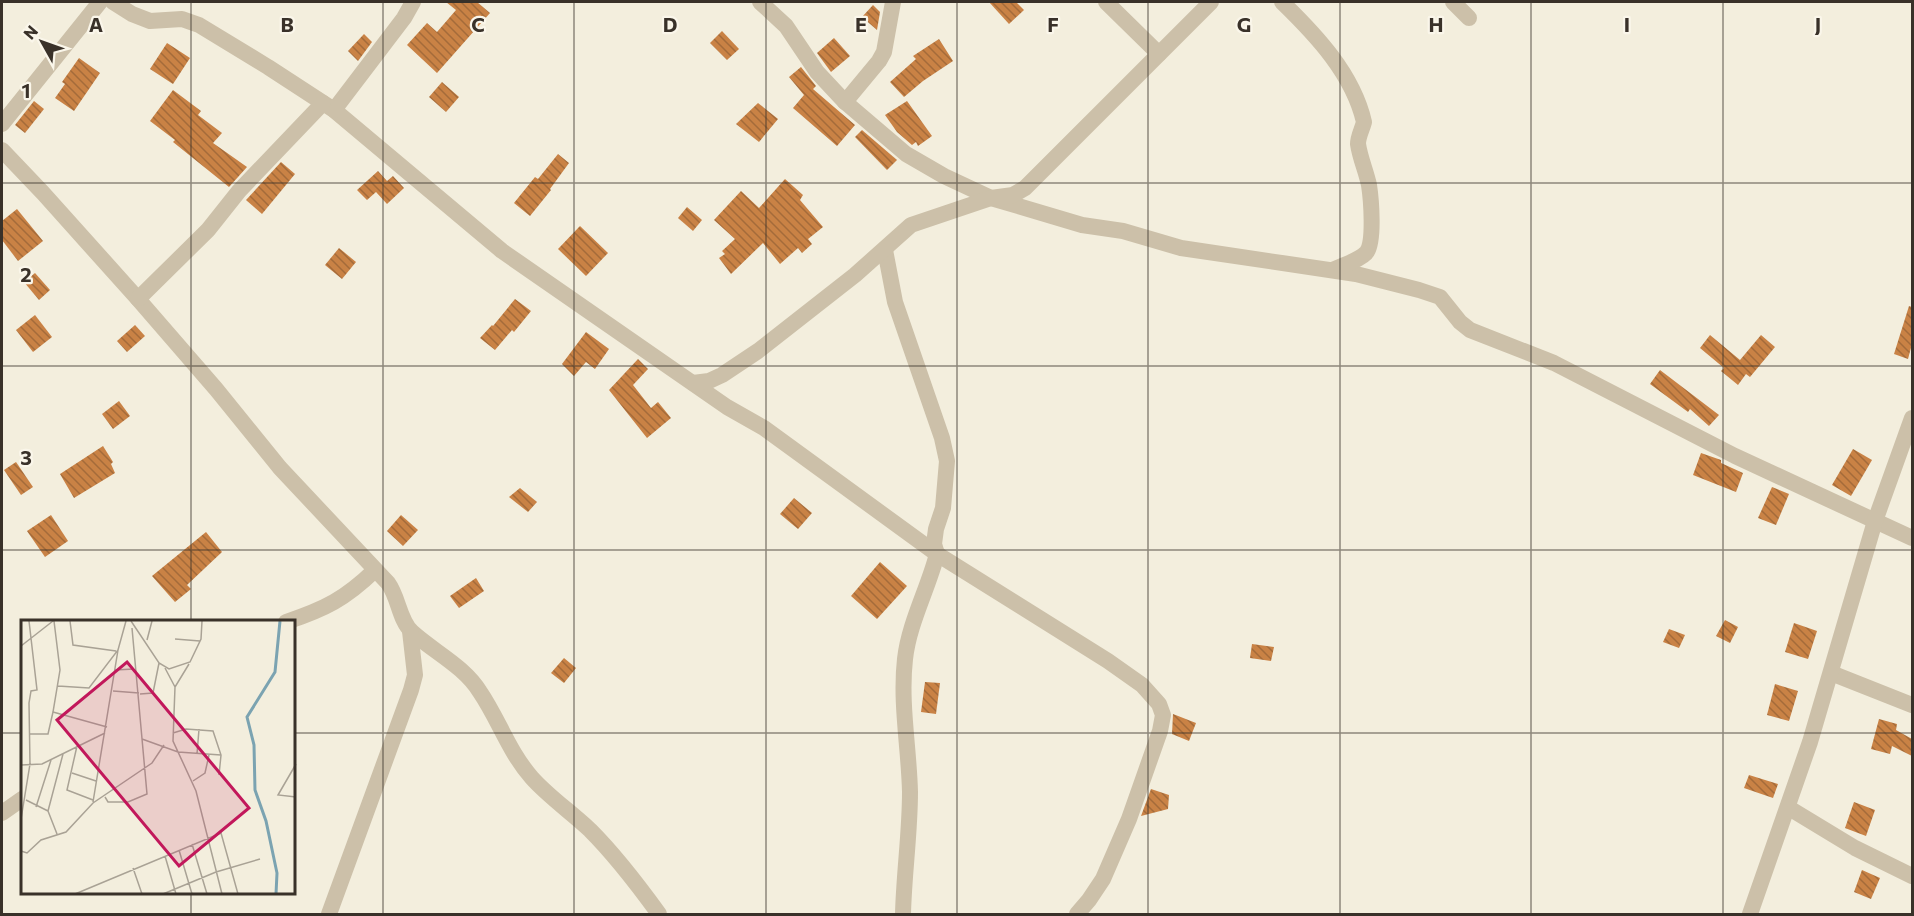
<svg xmlns="http://www.w3.org/2000/svg" width="1914" height="916" viewBox="0 0 1914 916" font-family="Commissioner,sans-serif">
<style>
.building{fill:url(#building-back-hatch)}
.lines{fill:none;stroke-linecap:round;stroke-linejoin:round}
.minor{stroke:#ccc0a9;stroke-width:16}
.grid{fill:none;stroke:#393129;stroke-width:1.5;stroke-opacity:0.55}
.inset-river{fill:none;stroke:#7ba3b1;stroke-width:3}
.inset-road{fill:none;stroke:#a9a295;stroke-width:1.5}
.view{fill:#c2185b;fill-opacity:0.15;stroke:#c2185b;stroke-width:3}
.inset-edge{fill:none;stroke:#393129;stroke-width:3}
.grid-label{font-size:20px;text-anchor:middle;font-weight:bold;fill:#393129;stroke:#faf6ea;stroke-width:4.5;stroke-linejoin:round;paint-order:stroke}
</style>
<defs>
<pattern id="building-back-hatch" width="6" height="6" patternUnits="userSpaceOnUse" patternTransform="scale(1.5)"><rect width="6" height="6" fill="#c98245"/><path d="M-1 5l2 2M0 0l6 6M5-1l2 2" fill="none" stroke="#a46b3a"/></pattern>
</defs>
<rect width="100%" height="100%" fill="#f3eedd"/>
<g class="building">
<path d="M446,2H477L490,13L437,73L407,45L427,23L437,32L456,10Z"/>
<path d="M989,2H1016L1024,10L1009,24Z"/>
<path d="M873,5L880,12L877,30L862,17Z"/>
<path d="M722,31L739,49L727,60L710,43Z"/>
<path d="M364,34L372,42L358,61L348,51Z"/>
<path d="M834,38L850,56L831,72L817,53Z"/>
<path d="M939,39L953,61L923,81L904,97L890,82L916,59L913,56Z"/>
<path d="M167,43L190,58L173,84L150,69Z"/>
<path d="M79,58L100,73L74,111L55,98L65,84L62,82Z"/>
<path d="M801,67L816,86L813,89L855,125L837,146L793,108L804,95L789,77Z"/>
<path d="M442,82L459,97L446,112L429,97Z"/>
<path d="M173,90L201,111L198,115L222,133L213,143L247,167L229,187L173,142L175,140L150,121Z"/>
<path d="M34,101L44,109L25,133L15,125Z"/>
<path d="M907,101L932,136L918,146L916,142L912,145L897,132L885,115Z"/>
<path d="M758,103L778,119L759,142L736,124Z"/>
<path d="M862,130L897,160L887,170L855,137Z"/>
<path d="M558,154L569,163L550,189L551,190L530,216L514,203L535,177L538,179Z"/>
<path d="M281,162L295,174L262,214L246,200Z"/>
<path d="M378,171L387,181L393,176L404,188L387,204L376,192L367,200L357,190Z"/>
<path d="M785,179L803,195L800,200L823,227L808,239L812,244L802,253L798,248L780,264L763,243L731,274L719,258L725,254L722,251L735,239L714,220L741,191L759,208Z"/>
<path d="M687,207L702,220L693,231L678,218Z"/>
<path d="M17,209L43,241L18,261L2,240V221Z"/>
<path d="M580,226L608,253L586,276L558,249Z"/>
<path d="M339,248L356,262L342,279L325,265Z"/>
<path d="M35,273L50,290L39,300L24,282Z"/>
<path d="M515,299L531,311L514,332L512,330L495,350L480,338L492,325L493,326Z"/>
<path d="M1909,306L1912,307V344L1908,359L1894,354Z"/>
<path d="M35,315L52,337L33,352L16,330Z"/>
<path d="M135,325L145,336L127,352L117,341Z"/>
<path d="M586,332L609,349L595,369L586,362L574,376L562,364Z"/>
<path d="M1710,335L1740,360L1761,335L1775,347L1750,377L1746,374L1738,385L1721,371L1724,368L1700,348Z"/>
<path d="M638,359L648,369L633,385L651,408L658,402L671,418L647,438L609,390Z"/>
<path d="M1660,370L1719,415L1709,426L1690,409L1688,412L1650,384Z"/>
<path d="M119,401L130,416L113,429L102,414Z"/>
<path d="M103,446L113,462L111,464L115,473L74,498L60,474Z"/>
<path d="M1853,449L1872,460L1851,496L1832,485Z"/>
<path d="M1701,453L1721,460V463L1743,473L1736,492L1693,475Z"/>
<path d="M16,462L33,487L21,495L4,470Z"/>
<path d="M1772,487L1789,494L1776,525L1758,518Z"/>
<path d="M520,488L537,502L528,512L509,497Z"/>
<path d="M794,498L812,513L798,529L780,514Z"/>
<path d="M51,515L68,541L45,557L27,531Z"/>
<path d="M401,515L418,530L403,546L387,531Z"/>
<path d="M206,532L222,552L187,585L191,589L175,602L152,576Z"/>
<path d="M880,562L907,586L877,619L851,596Z"/>
<path d="M476,578L484,591L459,608L450,596Z"/>
<path d="M1725,620L1738,627L1730,643L1716,636Z"/>
<path d="M1794,623L1817,631L1808,659L1785,652Z"/>
<path d="M1669,629L1685,635L1679,648L1663,642Z"/>
<path d="M1252,644L1274,647L1271,661L1250,658Z"/>
<path d="M564,658L576,668L564,683L551,673Z"/>
<path d="M925,682L940,683L936,714L921,712Z"/>
<path d="M1775,684L1798,691L1789,721L1767,715Z"/>
<path d="M1173,714L1196,723L1189,741L1172,734Z"/>
<path d="M1879,719L1897,724L1896,730L1912,739V756L1892,746L1890,754L1871,749Z"/>
<path d="M1749,775L1778,784L1773,798L1744,788Z"/>
<path d="M1151,789L1169,795L1168,809L1141,816Z"/>
<path d="M1854,802L1875,810L1866,836L1845,828Z"/>
<path d="M1862,870L1880,878L1871,899L1854,892Z"/>
</g>
<g class="lines">
<g class="minor">
<path d="M113,2L132,14L150,21L182,19L199,25L268,67L334,110L502,251L727,407L764,428L937,554L1108,661L1142,685L1159,704L1163,715L1160,731L1129,819L1103,879L1089,900L1077,914"/>
<path d="M760,2L786,26L817,72L845,102L906,154L944,176L991,198L1082,225L1123,231L1181,248L1356,274L1419,290L1440,297L1460,322L1470,330L1554,363L1735,456L1912,538"/>
<path d="M1106,2L1159,54"/>
<path d="M1282,2C1316,35 1353,74 1364,122C1362,130 1358,136 1358,144C1360,158 1366,171 1369,185C1371,198 1375,243 1366,253C1358,261 1343,265 1333,270"/>
<path d="M1453,2L1469,18"/>
<path d="M845,102L879,61L884,52L893,2"/>
<path d="M334,110L404,18L413,2"/>
<path d="M2,124L100,2"/>
<path d="M2,150L43,193L138,299L216,389L280,468L388,583C399,598 399,620 412,632C434,652 464,666 480,692C499,720 509,752 532,778C549,797 571,812 590,830C615,855 638,885 659,914"/>
<path d="M885,250L895,302L942,438L947,461L943,508L936,529L934,544L937,554C928,589 909,623 905,659C900,703 909,748 910,792C910,833 904,873 903,914"/>
<path d="M138,299L208,230L239,191L323,103"/>
<path d="M693,383L709,381L722,375L758,351L855,275L911,225L991,198L1013,195L1025,188L1211,2"/>
<path d="M286,622C325,609 345,599 375,570"/>
<path d="M1831,673L1912,705"/>
<path d="M1789,808L1855,848L1912,876"/>
<path d="M2,813L22,799"/>
<path d="M329,914L411,690L415,675L410,631"/>
<path d="M1750,914L1810,742L1875,521L1912,418"/>
</g>
</g>
<path class="grid" d="M191,2V622M383,2V914M574,2V914M766,2V914M957,2V914M1148,2V914M1340,2V914M1531,2V914M1723,2V914M2,183H1912M2,366H1912M2,550H1912M2,733H22M294,733H1912M191,894V914"/>
<g transform="translate(21 620)">
<rect width="274" height="274" fill="#f3eedd"/>
<path class="inset-river" d="M255,274L256,253L245,201L234,170L233,125L226,97L254,52L259,1"/>
<path class="inset-road" d="M49,1L52,25L95,31M110,1L138,43L148,49L169,42L180,19L181,1M154,19L179,21M126,20L131,1M0,26L32,1M168,44L154,67L152,121L175,171L201,274M144,48L154,67M94,50L113,49M37,66L68,68L97,30L105,1M92,71L118,73M119,74L132,73L138,43M32,92L86,107M152,113L165,109L192,111L200,135L198,155M9,114H27L32,92L39,50L33,1M121,119L157,132L200,135M56,126L46,170L72,180M176,134L178,109M275,144L257,175L275,177M0,145L21,144L84,113M51,153L75,161M172,161L184,153L188,135M84,177L87,182H107L126,174L111,8M5,180L27,191M72,182L97,30M15,187L30,140M0,199L9,144L8,83L10,71L16,70L8,1M36,214L27,191L42,134M171,224L186,274M158,230L171,274M0,231L6,233L20,220L45,212L72,183L131,143L143,125M144,236L155,274M112,248L121,274M54,274L200,213L217,274M142,274L195,252L239,239"/>
<path class="view" d="M106,42L228,188L158,246L36,100Z"/>
<rect width="274" height="274" class="inset-edge"/>
</g>
<g class="grid-label">
<text x="96" y="32">A</text>
<text x="287" y="32">B</text>
<text x="478" y="32">C</text>
<text x="670" y="32">D</text>
<text x="861" y="32">E</text>
<text x="1053" y="32">F</text>
<text x="1244" y="32">G</text>
<text x="1436" y="32">H</text>
<text x="1627" y="32">I</text>
<text x="1818" y="32">J</text>
<text x="26" y="98">1</text>
<text x="26" y="282">2</text>
<text x="26" y="465">3</text>
</g>
<rect width="1914" height="916" fill="none" stroke="#393129" stroke-width="6"/>
<g transform="translate(42 42) rotate(310)" stroke="#faf6ea" stroke-width="4.5" paint-order="stroke">
<path d="M0-4.5L10 22L0 15L-10 22Z" fill="#393129"/>
<text y="-9" font-size="16" font-weight="bold" text-anchor="middle" fill="#393129">N</text>
</g>
</svg>
